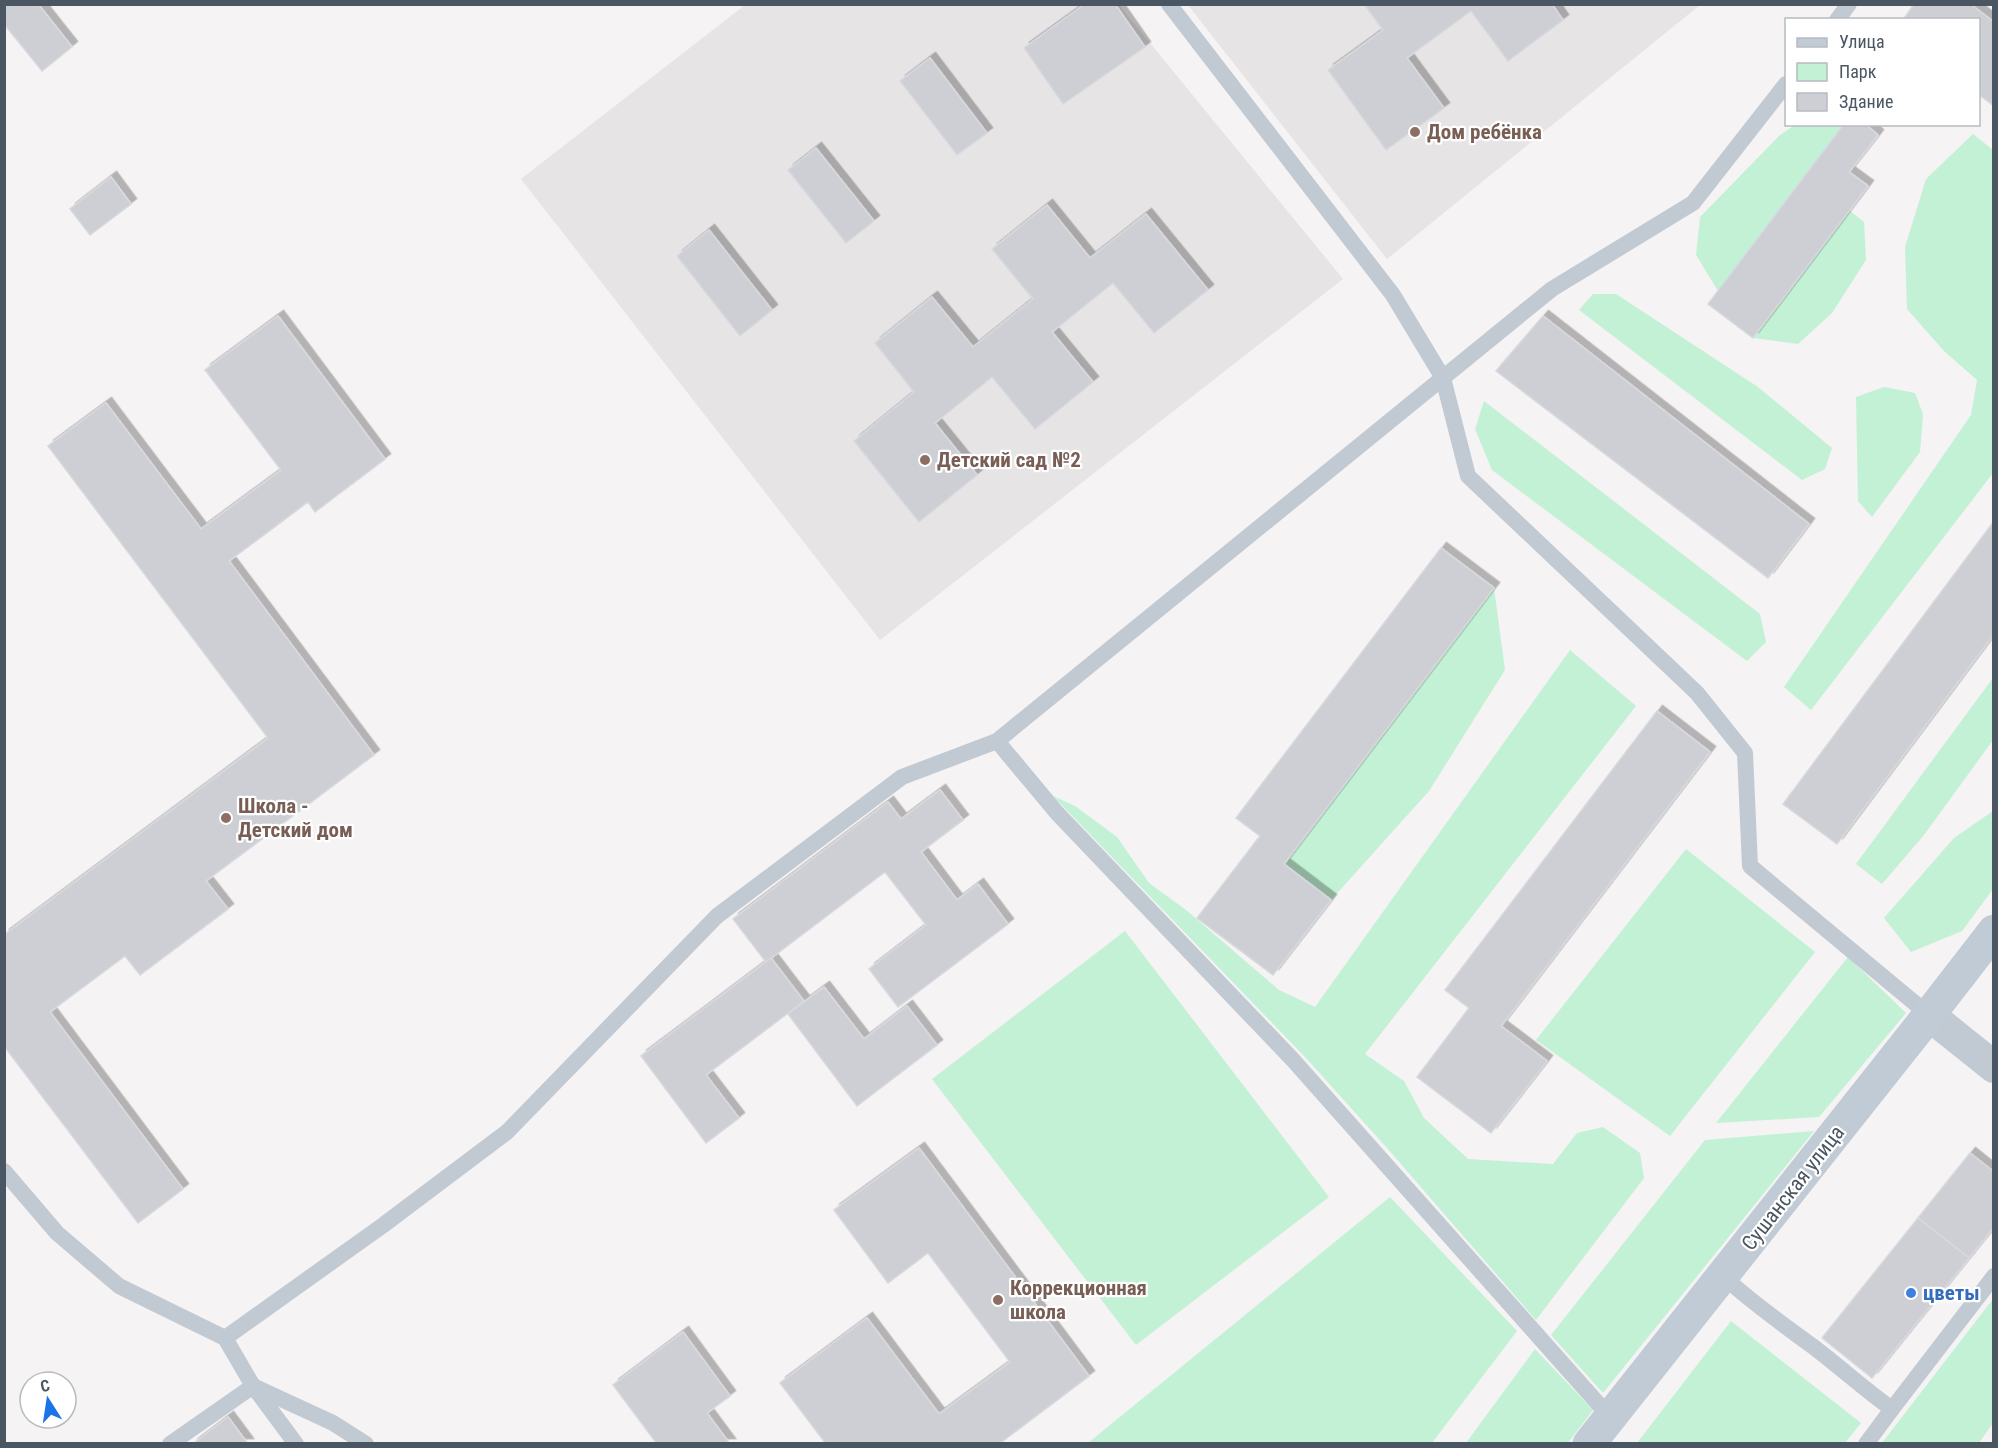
<svg xmlns="http://www.w3.org/2000/svg" width="1998" height="1448" viewBox="0 0 1998 1448" font-family="'Roboto Condensed',sans-serif">
<style>
.education{fill:#e6e4e5}
.green{fill:#c3f1d5}
.building{fill:#cdcfd5;stroke:#d7d9de;stroke-width:1.5;filter:url(#shadow)}
.lines{fill:none;stroke-linecap:round;stroke-linejoin:round}
.service{stroke:#c1cad2;stroke-width:16}
.minor{stroke:#c1cad2;stroke-width:32}
.secondary{stroke:#c1cbd6;stroke-width:33}
.education-dot{fill:#8d6e63;stroke:#fff;stroke-width:2}
.shop-dot{fill:#3f7fe0;stroke:#fff;stroke-width:2}
.labels{text-anchor:middle;dominant-baseline:central;stroke-width:4.5;stroke-linejoin:round;paint-order:stroke}
.education-label{font-size:21px;font-weight:bold;fill:#785e54;stroke:#fff;text-anchor:start}
.street-label{font-size:21px;fill:#4a5661;stroke:#fff}
.shop-label{font-size:21px;font-weight:bold;fill:#366cbe;stroke:#fff;text-anchor:start}
</style>
<defs>
<filter id="shadow"><feDropShadow dx="5.5" dy="-5.5" stdDeviation="0" flood-color="#0004"/></filter>
</defs>
<rect width="100%" height="100%" fill="#f5f3f3"/>
<g class="education">
<path d="M745,5H1119L1343,279L880,640L521,179Z"/>
<path d="M1188,5H1700L1387,259Z"/>
</g>
<g class="green">
<path d="M1795,125H1837L1842,127L1718,291L1696,255L1700,217L1780,135Z"/>
<path d="M1973,134L1993,150V473L1811,710L1784,687L1971,415L1977,380L1944,351L1907,309L1905,247L1926,179Z"/>
<path d="M1849,210L1864,222L1866,260L1832,313L1798,344L1753,338Z"/>
<path d="M1593,294H1616L1758,387L1832,448L1825,469L1802,480L1579,310Z"/>
<path d="M1884,387L1915,393L1923,414L1920,452L1872,517L1858,501L1856,397Z"/>
<path d="M1484,401L1760,614L1766,642L1747,661L1492,470L1475,429Z"/>
<path d="M1494,588L1505,670L1429,791L1331,900L1284,864Z"/>
<path d="M1570,650L1636,706L1365,1054L1404,1081L1424,1118L1468,1159L1553,1164L1577,1133L1603,1127L1640,1153L1644,1178L1536,1320L1387,1148L1306,1058L1053,796L1075,806L1117,837L1149,883L1186,910L1279,990L1315,1007Z"/>
<path d="M1993,678V740L1924,835L1882,884L1856,864Z"/>
<path d="M1993,811V889L1962,931L1911,952L1884,918L1954,838Z"/>
<path d="M1686,849L1815,952L1670,1136L1536,1040Z"/>
<path d="M1125,931L1329,1197L1136,1345L932,1079Z"/>
<path d="M1848,957L1906,1013L1819,1117L1716,1123Z"/>
<path d="M1814,1131L1603,1393L1551,1335L1705,1140Z"/>
<path d="M1390,1197L1517,1331L1432,1443H1088Z"/>
<path d="M1993,1299V1423L1979,1443H1882Z"/>
<path d="M1731,1321L1861,1423L1845,1443H1637Z"/>
<path d="M1535,1349L1593,1410L1568,1443H1466Z"/>
</g>
<g class="building">
<path d="M4,4H38L72,47L42,71L4,24Z"/>
<path d="M1085,4H1115L1145,47L1063,104L1024,48Z"/>
<path d="M1364,4H1552L1563,20L1508,61L1471,11L1407,58L1444,108L1386,150L1328,70L1383,30Z"/>
<path d="M1914,4H1970L1994,22V106L1978,94V20H1903Z"/>
<path d="M930,58L987,133L957,155L900,81Z"/>
<path d="M1844,124H1865L1878,135L1849,172L1868,186L1753,338L1708,304Z"/>
<path d="M816,148L874,221L846,243L788,170Z"/>
<path d="M111,177L131,204L90,235L70,209Z"/>
<path d="M1047,205L1090,258L1146,214L1208,290L1154,333L1113,283L1052,332L1093,382L1035,429L992,377L935,423L977,475L919,522L854,441L914,392L875,343L932,297L973,347L1033,299L992,249Z"/>
<path d="M709,230L772,310L740,336L677,256Z"/>
<path d="M278,316L385,459L315,512L308,502L229,561L374,755L206,881L228,909L140,975L125,956L50,1012L183,1189L138,1223L4,1046V935L268,738L48,446L106,403L201,529L281,470L205,370Z"/>
<path d="M1543,316L1809,524L1768,578L1496,371Z"/>
<path d="M1994,521V634L1837,844L1783,804Z"/>
<path d="M1441,548L1494,588L1284,864L1331,900L1273,975L1197,918L1260,836L1236,818Z"/>
<path d="M1657,711L1710,752L1501,1026L1547,1061L1491,1133L1417,1077L1469,1008L1445,990Z"/>
<path d="M940,790L963,820L921,852L957,900L978,884L1008,924L898,1007L869,969L926,925L885,872L766,962L733,919L888,802L901,819Z"/>
<path d="M771,958L804,1001L706,1075L739,1118L706,1143L641,1056Z"/>
<path d="M824,987L864,1039L907,1006L937,1045L857,1106L788,1014Z"/>
<path d="M919,1148L1089,1376L999,1444H826L780,1383L867,1318L939,1414L1010,1362L928,1253L888,1283L834,1210Z"/>
<path d="M1970,1153L1994,1172V1227L1969,1258L1918,1218Z"/>
<path d="M1918,1218L1969,1258L1872,1378L1822,1338Z"/>
<path d="M683,1332L730,1396L707,1413L730,1444H657L613,1385Z"/>
<path d="M228,1417L248,1444H193Z"/>
</g>
<g class="lines">
<g class="service">
<path d="M1169,4L1393,295L1443,378L1468,476L1697,693L1745,753L1750,866L1929,1015"/>
<path d="M1837,20L1849,4"/>
<path d="M997,741L1057,813L1293,1060L1610,1417"/>
<path d="M4,1171L57,1233L119,1286L225,1338L253,1386L296,1444"/>
<path d="M1723,1276C1751,1302 1781,1323 1811,1345C1839,1366 1864,1389 1892,1409L1866,1444"/>
<path d="M225,1338L382,1226L507,1132L717,916L902,777L997,741L1552,289L1693,203L1786,84"/>
<path d="M1892,1409L1994,1276"/>
<path d="M170,1444L253,1386L333,1423L366,1444"/>
</g>
<path class="minor" d="M1929,1015L1994,1067"/>
<path class="secondary" d="M1589,1444L1929,1015L1994,931"/>
</g>
<g class="education-dot">
<circle cx="1415" cy="132" r="6"/>
<circle cx="925" cy="460" r="6"/>
<circle cx="226" cy="818" r="6"/>
<circle cx="998" cy="1300" r="6"/>
</g>
<circle class="shop-dot" cx="1911" cy="1293" r="6"/>
<g class="labels">
<g class="education-label">
<text x="1427" y="132">Дом ребёнка</text>
<text x="937" y="460">Детский сад №2</text>
<text x="238" y="806">Школа -<tspan x="238" dy="24">Детский дом</tspan></text>
<text x="1010" y="1288">Коррекционная<tspan x="1010" dy="24">школа</tspan></text>
</g>
<g class="street-label">
<text transform="translate(1793 1188) rotate(-52)">Сушанская улица</text>
</g>
<g class="shop-label">
<text x="1923" y="1293">цветы</text>
</g>
</g>
<rect width="1998" height="1448" fill="none" stroke="#4a5661" stroke-width="12"/>
<rect x="1785" y="18" width="195" height="108" fill="#ffffff" stroke="#b7bbc0" stroke-width="1.5"/>
<rect x="1797" y="38" width="30" height="9" fill="#c1cbd6" stroke="#b7bbc0" stroke-width="1.5"/>
<text x="1839" y="48" font-size="18" fill="#4a5661">Улица</text>
<rect x="1797" y="63" width="30" height="18" fill="#c3f1d5" stroke="#b7bbc0" stroke-width="1.5"/>
<text x="1839" y="78" font-size="18" fill="#4a5661">Парк</text>
<rect x="1797" y="93" width="30" height="18" fill="#cdcfd5" stroke="#b7bbc0" stroke-width="1.5"/>
<text x="1839" y="108" font-size="18" fill="#4a5661">Здание</text>
<g transform="translate(48 1400) rotate(348)"><circle r="28" fill="#ffffff" stroke="#b7bbc0" stroke-width="1.5"/>
<path d="M0-4.5L10 22L0 15L-10 22Z" fill="#1a73e8"/>
<text y="-9" font-size="16" font-weight="bold" text-anchor="middle" fill="#4a5661">С</text>
</g>
</svg>
